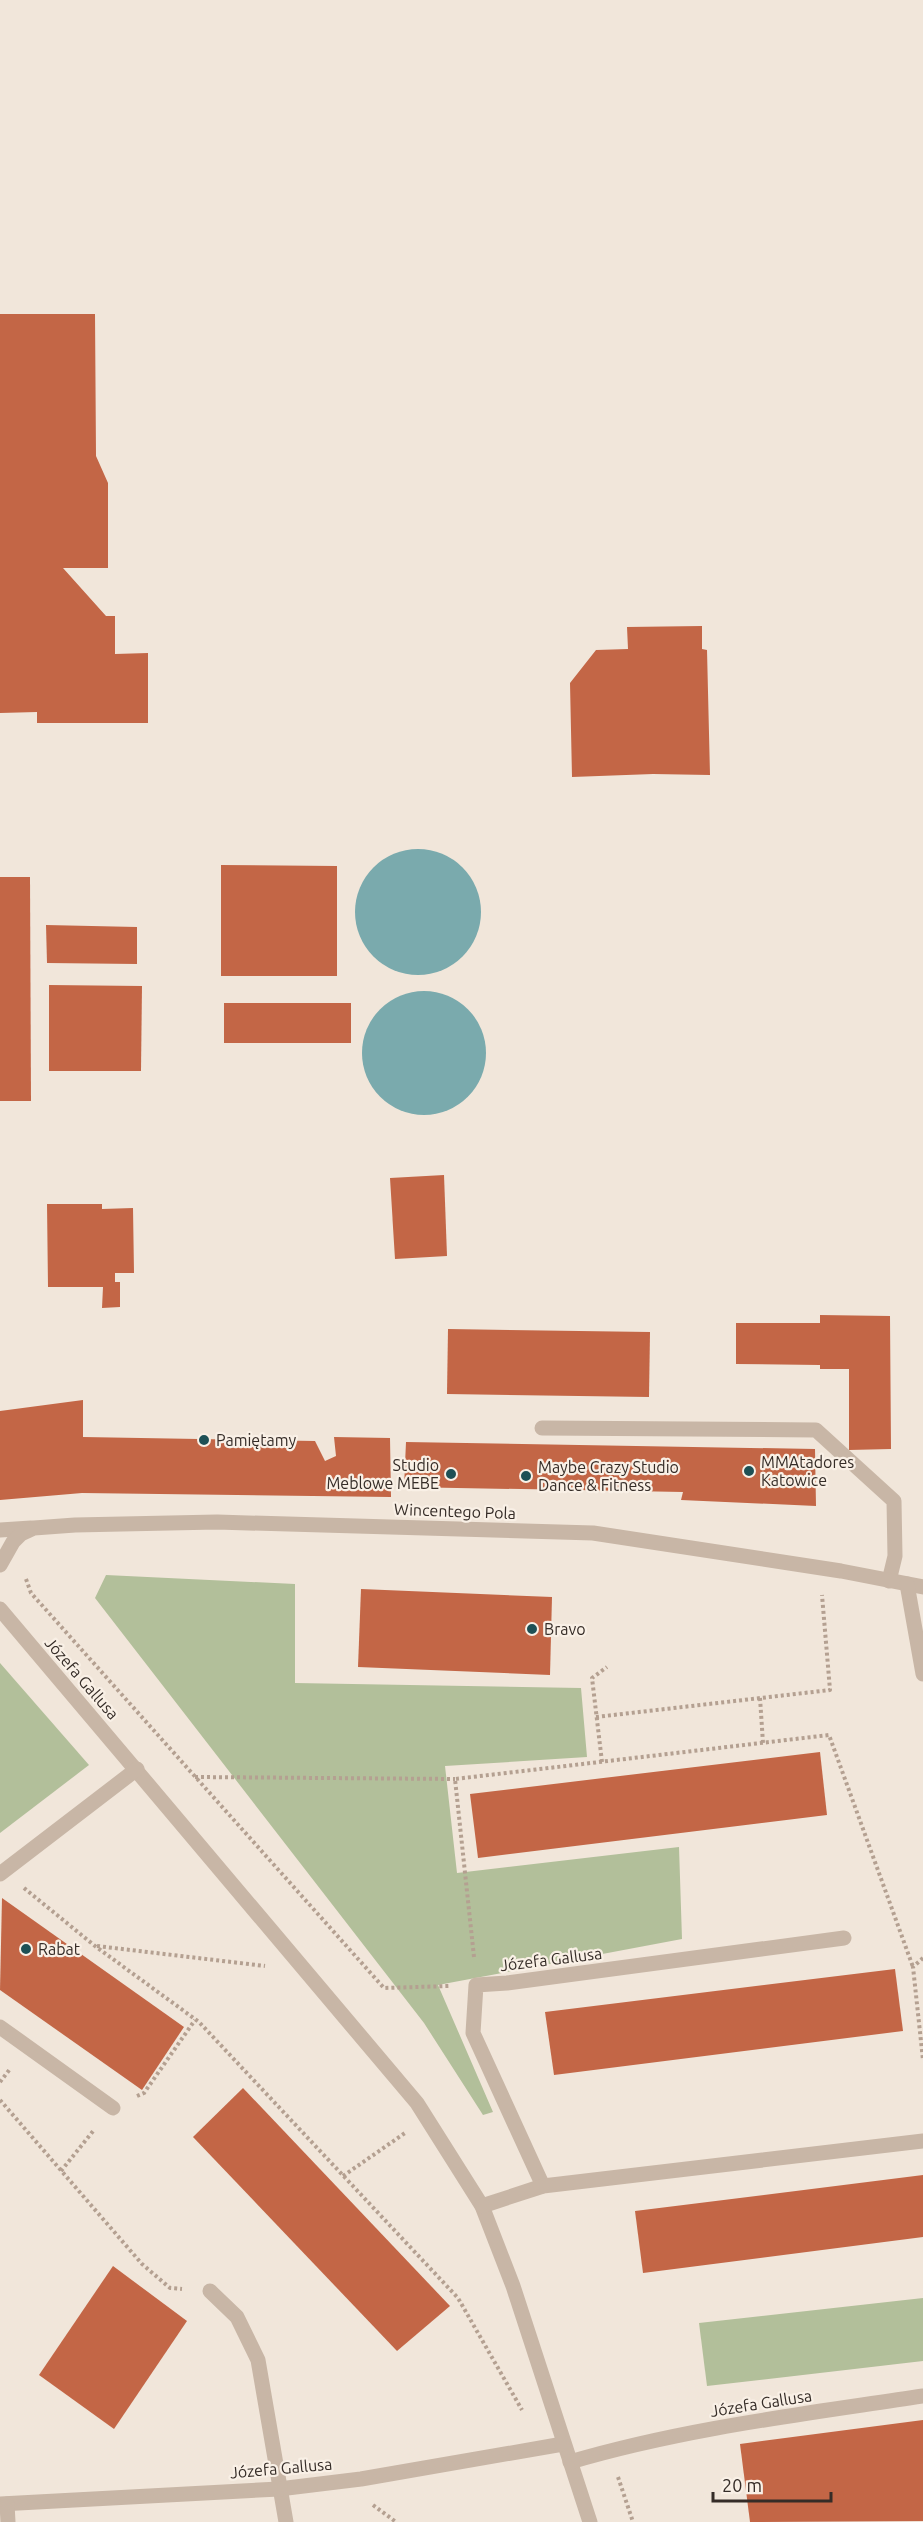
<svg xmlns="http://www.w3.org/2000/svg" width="923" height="2522" viewBox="0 0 923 2522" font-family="Ubuntu,sans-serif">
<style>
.green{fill:#b2bf9a}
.water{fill:#7aaaad}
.building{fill:#c36646}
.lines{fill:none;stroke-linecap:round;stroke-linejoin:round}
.path{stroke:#b4a091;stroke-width:4;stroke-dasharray:3 3;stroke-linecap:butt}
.minor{stroke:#c8b6a6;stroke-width:15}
.poi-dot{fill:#1e5055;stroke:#f9f0e6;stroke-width:2}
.labels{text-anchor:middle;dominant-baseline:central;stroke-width:4.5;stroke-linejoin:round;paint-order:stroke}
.poi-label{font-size:16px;fill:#352c27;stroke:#f9f0e6;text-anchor:start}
.street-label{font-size:16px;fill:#352c27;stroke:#f9f0e6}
</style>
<rect width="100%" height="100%" fill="#f1e6da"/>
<g class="green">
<path d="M106,1575L295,1584V1683L581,1688L587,1757L445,1766L457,1873L679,1847L682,1939L438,1985L493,2112L483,2115L424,2023L95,1598Z"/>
<path d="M0,1663L89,1765L0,1833Z"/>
<path d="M923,2298V2361L707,2386L699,2323Z"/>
</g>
<g class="water">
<circle cx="418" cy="912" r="63"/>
<circle cx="424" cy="1053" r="62"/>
</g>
<g class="building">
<path d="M0,314H95L96,456L108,483V568H63L106,616H115V654L148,653V723H37V712L0,713Z"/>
<path d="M702,626V649L707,650L710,775L653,774L572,777L570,683L596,650L628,649L627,627Z"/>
<path d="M221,865L337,866V976H221Z"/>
<path d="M0,877H30L31,1101H0Z"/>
<path d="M46,925L137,927V964L47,963Z"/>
<path d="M49,985L142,986L141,1071H49Z"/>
<rect x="224" y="1003" width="127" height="40"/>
<path d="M444,1175L447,1256L395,1259L390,1178Z"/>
<path d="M47,1204H102V1209L133,1208L134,1273H115V1282H120V1307L102,1308L103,1287H48Z"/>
<path d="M820,1315L890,1316L891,1449L849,1450V1369H820V1365L736,1364V1323H820Z"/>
<path d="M448,1329L650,1332L649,1397L447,1394Z"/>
<path d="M83,1400V1437L315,1441L325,1461L336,1456L334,1437L390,1438L391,1497L82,1493L0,1500V1411Z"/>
<path d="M406,1442L815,1449L816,1506L681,1500L683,1492L404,1487Z"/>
<path d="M361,1589L552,1597L550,1675L358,1667Z"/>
<path d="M820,1752L827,1815L478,1858L470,1794Z"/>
<path d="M2,1898L184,2027L142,2090L0,1990Z"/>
<path d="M895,1969L903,2031L554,2075L545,2012Z"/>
<path d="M243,2088L450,2306L397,2351L193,2137Z"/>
<path d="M923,2175V2237L643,2273L635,2211Z"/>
<path d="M113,2266L187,2321L114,2429L39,2375Z"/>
<path d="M923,2420V2521L750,2522L740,2444Z"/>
</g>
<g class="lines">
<g class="path">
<path d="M26,1579L31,1593L384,1988L449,1986"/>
<path d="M760,1698L763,1743"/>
<path d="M596,1717L830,1690L822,1595"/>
<path d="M602,1762L592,1678L607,1667"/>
<path d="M195,1777L455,1779"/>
<path d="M24,1888L95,1946L199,2022L458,2298L522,2410"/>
<path d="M97,1946L265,1966"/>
<path d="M474,1957L455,1779L829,1735L913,1967"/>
<path d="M923,1958L913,1967L923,2060"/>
<path d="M0,2082L10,2069"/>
<path d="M137,2096L144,2093L195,2020"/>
<path d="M0,2100L142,2264L170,2288L182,2289"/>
<path d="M61,2171L94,2130"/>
<path d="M343,2176L405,2133"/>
<path d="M618,2477L633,2522"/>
<path d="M373,2505L396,2522"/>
</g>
<g class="minor">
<path d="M542,1428L816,1430L894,1501L895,1556L889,1581"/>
<path d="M0,1530L31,1528"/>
<path d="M0,1565L13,1542L21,1534L34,1528L75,1525L217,1522L593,1533L841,1571L923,1587"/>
<path d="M907,1584L923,1674"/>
<path d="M0,1609L417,2103L482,2206L513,2286L590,2522"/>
<path d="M0,1874L137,1769"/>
<path d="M0,2027L113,2108"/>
<path d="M543,2186L473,2033L476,1985L507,1983L844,1938"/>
<path d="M482,2206L543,2186L923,2141"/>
<path d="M210,2291L237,2317L258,2360L286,2522"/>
<path d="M570,2462C685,2428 805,2414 923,2396"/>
<path d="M0,2504L279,2489L361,2479L563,2444"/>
<path d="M7,2504L8,2522"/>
</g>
</g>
<g class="poi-dot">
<circle cx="204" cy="1440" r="6"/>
<circle cx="749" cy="1471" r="6"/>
<circle cx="451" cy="1474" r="6"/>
<circle cx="526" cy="1476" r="6"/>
<circle cx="532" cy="1629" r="6"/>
<circle cx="26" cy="1949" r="6"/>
</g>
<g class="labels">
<g class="poi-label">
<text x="216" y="1440">Pamiętamy</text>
<text x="761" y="1462">MMAtadores<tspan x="761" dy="18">Katowice</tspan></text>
<text x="439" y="1465" text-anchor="end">Studio<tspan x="439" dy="18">Meblowe MEBE</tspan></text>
<text x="538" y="1467">Maybe Crazy Studio<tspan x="538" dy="18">Dance &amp; Fitness</tspan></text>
<text x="544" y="1629">Bravo</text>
<text x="38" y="1949">Rabat</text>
</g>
<g class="street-label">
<text transform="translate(455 1511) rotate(2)">Wincentego Pola</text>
<text transform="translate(82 1678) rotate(49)">Józefa Gallusa</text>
<text transform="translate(551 1959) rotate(-7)">Józefa Gallusa</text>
<text transform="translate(761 2403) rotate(-9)">Józefa Gallusa</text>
<text transform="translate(281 2468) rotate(-5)">Józefa Gallusa</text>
</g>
</g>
<path d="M713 2492v9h118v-9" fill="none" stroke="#352c27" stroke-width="3"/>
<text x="722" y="2492" font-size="18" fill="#352c27" stroke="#f9f0e6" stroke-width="4.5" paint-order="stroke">20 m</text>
</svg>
